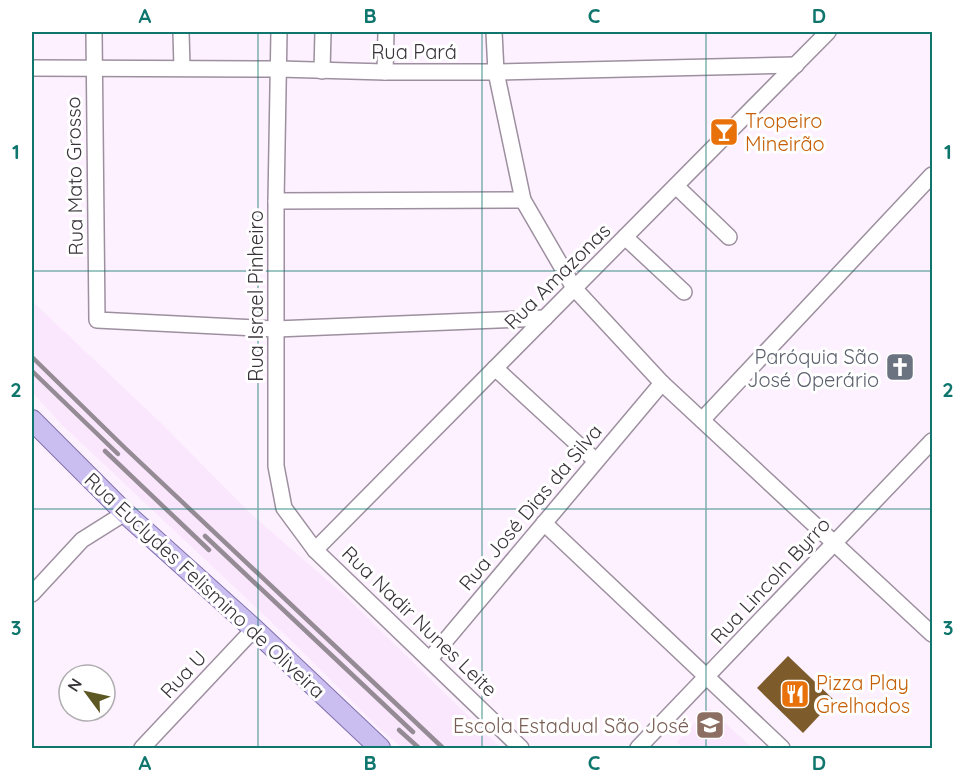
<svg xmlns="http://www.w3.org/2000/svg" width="964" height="780" viewBox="0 0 964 780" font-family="Quicksand,sans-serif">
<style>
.built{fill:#fae6fd}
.building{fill:#7d5b2a}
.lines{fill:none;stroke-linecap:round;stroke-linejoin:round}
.minor-casing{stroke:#9d8f9f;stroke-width:18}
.major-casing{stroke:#8071ab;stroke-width:22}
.minor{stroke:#fff;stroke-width:15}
.major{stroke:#cabef1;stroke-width:20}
.rail{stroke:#948b95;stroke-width:4.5}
.grid{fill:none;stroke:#0f766e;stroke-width:1.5;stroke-opacity:0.55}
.labels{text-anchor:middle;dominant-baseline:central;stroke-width:6;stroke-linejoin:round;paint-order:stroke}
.street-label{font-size:20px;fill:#383339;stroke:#fff}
.food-label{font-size:20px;fill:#c56008;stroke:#fff;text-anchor:start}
.worship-label{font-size:20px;fill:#5b616d;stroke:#fff;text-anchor:end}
.education-label{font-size:20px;fill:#785e54;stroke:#fff;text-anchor:end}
.neatline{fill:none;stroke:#0f766e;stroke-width:2}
.grid-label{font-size:20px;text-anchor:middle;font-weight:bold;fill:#0f766e}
</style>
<rect width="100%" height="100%" fill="#fdf1ff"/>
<g class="built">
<path d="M32,301L162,424L252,515L341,592L501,748H402L379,728L297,646L60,423L32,392Z"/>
<path d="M709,708L752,748H684L677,742Z"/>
</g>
<path class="building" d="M788,656L834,700L803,733L757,688Z"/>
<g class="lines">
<g class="minor-casing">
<g id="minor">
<path d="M94,32L97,320L276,329L545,318"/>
<path d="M181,32L182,68"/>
<path d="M279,32L276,201V466L284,508L315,550L521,748"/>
<path d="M494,32L496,72L523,200L574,288L662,383L932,634"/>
<path d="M32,68L279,69L385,72H496L796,65"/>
<path d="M322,71L323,32"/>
<path d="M385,72L386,32"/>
<path d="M676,186L729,237"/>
<path d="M276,201L523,200"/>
<path d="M625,237L684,292"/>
<path d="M495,368L596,461"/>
<path d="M702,420L932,175"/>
<path d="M544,523L782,748"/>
<path d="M315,550L828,32"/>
<path d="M32,594L82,540L125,513"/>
<path d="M430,659L662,383"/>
<path d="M142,748L254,629"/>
<path d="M638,748L932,441"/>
</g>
</g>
<g class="major-casing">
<path id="major" d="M32,420L125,513L254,629L380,748"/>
</g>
<use href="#minor" class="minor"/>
<use href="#major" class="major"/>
<g class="rail">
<path d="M32,357L125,448L443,748"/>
<path d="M32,371L118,454"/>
<path d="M105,451L209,550"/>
<path d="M205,536L413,732"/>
<path d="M399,730L419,748"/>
</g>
</g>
<path class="grid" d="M258,32V748M482,32V748M706,32V748M32,271H932M32,509H932"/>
<defs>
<g id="bar-square" transform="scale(1.5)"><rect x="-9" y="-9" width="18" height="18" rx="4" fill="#e8710a" stroke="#fff"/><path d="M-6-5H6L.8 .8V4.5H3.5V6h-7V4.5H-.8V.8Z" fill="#fff"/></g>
<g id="church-square" transform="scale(1.5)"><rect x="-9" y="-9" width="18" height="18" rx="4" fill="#6b7280" stroke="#fff"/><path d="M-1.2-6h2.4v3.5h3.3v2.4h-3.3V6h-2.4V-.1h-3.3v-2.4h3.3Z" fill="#fff"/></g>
<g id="restaurant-square" transform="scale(1.5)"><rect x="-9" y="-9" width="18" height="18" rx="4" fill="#e8710a" stroke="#fff"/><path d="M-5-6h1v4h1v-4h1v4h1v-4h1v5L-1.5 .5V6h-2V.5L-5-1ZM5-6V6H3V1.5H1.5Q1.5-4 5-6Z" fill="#fff"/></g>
<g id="school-square" transform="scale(1.5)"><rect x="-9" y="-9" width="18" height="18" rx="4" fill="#8d6e63" stroke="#fff"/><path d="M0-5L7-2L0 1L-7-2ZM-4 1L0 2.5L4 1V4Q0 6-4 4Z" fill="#fff"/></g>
</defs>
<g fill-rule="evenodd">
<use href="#bar-square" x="724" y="132"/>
<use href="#church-square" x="900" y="367"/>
<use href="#restaurant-square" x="795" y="694"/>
<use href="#school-square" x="710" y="725"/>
</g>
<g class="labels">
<g class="street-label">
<text x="414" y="51">Rua Pará</text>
<text transform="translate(74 176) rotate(-91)">Rua Mato Grosso</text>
<text transform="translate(557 276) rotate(-45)">Rua Amazonas</text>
<text transform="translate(255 296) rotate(-90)">Rua Israel Pinheiro</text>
<text transform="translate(530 507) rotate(-50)">Rua José Dias da Silva</text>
<text transform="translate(770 580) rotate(-47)">Rua Lincoln Byrro</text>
<text transform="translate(205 585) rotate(43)">Rua Euclydes Felismino de Oliveira</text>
<text transform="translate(420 621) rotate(44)">Rua Nadir Nunes Leite</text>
<text transform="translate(183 674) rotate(-47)">Rua U</text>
</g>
<g class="food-label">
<text x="745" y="120">Tropeiro<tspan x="745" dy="23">Mineirão</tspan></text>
<text x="816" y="682">Pizza Play<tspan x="816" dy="23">Grelhados</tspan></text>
</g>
<g class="worship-label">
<text x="879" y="356">Paróquia São<tspan x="879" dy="23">José Operário</tspan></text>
</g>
<g class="education-label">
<text x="689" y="725">Escola Estadual São José</text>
</g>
</g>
<rect width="964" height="780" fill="none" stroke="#ffffff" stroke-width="66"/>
<g transform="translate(87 693) rotate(303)"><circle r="28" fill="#ffffff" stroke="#afadb0" stroke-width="1.5"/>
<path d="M0-4.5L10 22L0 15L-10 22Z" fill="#5d5723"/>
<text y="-9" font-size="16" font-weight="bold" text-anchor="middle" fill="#383339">N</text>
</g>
<rect x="33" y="33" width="898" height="714" class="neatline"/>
<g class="grid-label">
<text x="145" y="23">A</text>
<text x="370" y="23">B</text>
<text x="594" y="23">C</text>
<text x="819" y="23">D</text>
<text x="16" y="159">1</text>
<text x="948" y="159">1</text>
<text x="16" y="397">2</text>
<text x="948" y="397">2</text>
<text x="16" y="635">3</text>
<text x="948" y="635">3</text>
<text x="145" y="770">A</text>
<text x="370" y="770">B</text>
<text x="594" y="770">C</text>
<text x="819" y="770">D</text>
</g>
</svg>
